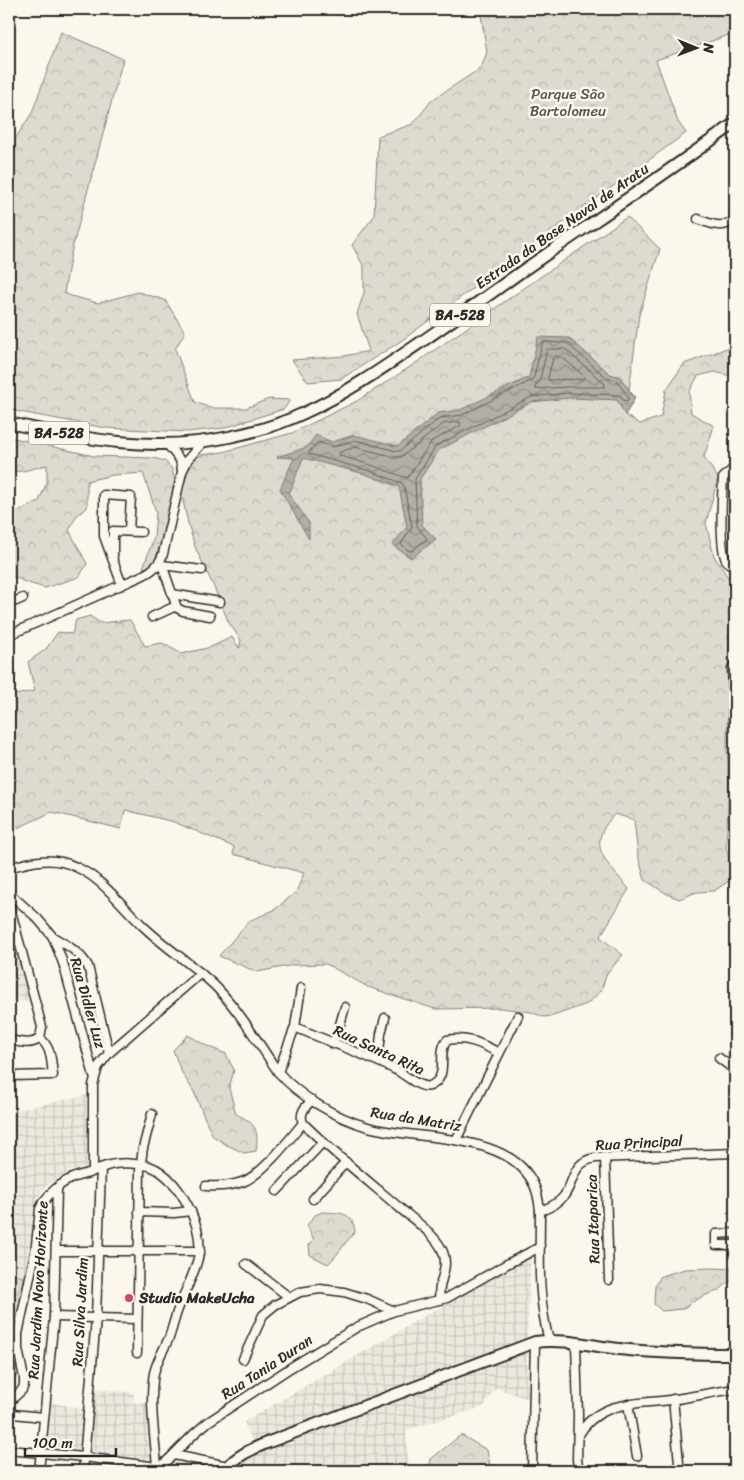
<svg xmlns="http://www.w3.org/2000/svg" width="744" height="1480" viewBox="0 0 744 1480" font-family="Sriracha,sans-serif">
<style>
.industrial{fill:url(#industrial-grid)}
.forest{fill:url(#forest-crowns);stroke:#84827e}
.wetland{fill:url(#wetland-marsh);stroke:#84827e}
.water{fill:url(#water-waves);stroke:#7b7a75}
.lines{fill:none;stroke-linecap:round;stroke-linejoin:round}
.shore{stroke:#61605d;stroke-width:1}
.minor-casing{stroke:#2b2b2b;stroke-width:11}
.major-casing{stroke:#2b2b2b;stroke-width:14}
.minor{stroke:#fbf7ec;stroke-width:8}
.major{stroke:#fbf7ec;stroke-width:10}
.poi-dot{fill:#d1495b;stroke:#fbf7ec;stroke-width:2}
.labels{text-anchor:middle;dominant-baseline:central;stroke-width:5;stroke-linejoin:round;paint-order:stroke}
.shield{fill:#fbf7ec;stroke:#696865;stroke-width:1}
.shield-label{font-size:14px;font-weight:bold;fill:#2b2b2b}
.park-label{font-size:15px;fill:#585754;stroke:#fbf7ec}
.street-label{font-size:15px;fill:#2b2b2b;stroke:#fbf7ec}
.poi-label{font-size:15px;font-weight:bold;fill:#2b2b2b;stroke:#fbf7ec;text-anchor:start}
</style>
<defs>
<pattern id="industrial-grid" width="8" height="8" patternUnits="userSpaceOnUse" patternTransform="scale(1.25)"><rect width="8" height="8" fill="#ebe8de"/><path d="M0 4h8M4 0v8" fill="none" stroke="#cac7bf"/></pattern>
<pattern id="forest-crowns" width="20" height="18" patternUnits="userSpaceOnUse" patternTransform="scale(1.25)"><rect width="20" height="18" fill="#dddad0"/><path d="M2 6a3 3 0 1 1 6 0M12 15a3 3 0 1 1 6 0" fill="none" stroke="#bebbb3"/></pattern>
<pattern id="wetland-marsh" width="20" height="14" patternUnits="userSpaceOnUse" patternTransform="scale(1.25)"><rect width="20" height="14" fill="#dddad0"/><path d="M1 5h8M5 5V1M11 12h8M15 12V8" fill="none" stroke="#bebbb3"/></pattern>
<pattern id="water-waves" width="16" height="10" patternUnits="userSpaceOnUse" patternTransform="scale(1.25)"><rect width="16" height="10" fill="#b1afa7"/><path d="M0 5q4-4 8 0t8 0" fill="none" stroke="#908f88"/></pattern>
</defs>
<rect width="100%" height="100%" fill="#fbf7ec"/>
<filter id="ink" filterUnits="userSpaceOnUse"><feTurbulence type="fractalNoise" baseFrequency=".02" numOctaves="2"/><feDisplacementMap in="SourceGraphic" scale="10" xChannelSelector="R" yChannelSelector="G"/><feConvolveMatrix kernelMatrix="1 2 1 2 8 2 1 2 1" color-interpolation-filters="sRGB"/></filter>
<g filter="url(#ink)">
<g class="industrial">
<path d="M9,920L30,1001H9Z"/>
<path d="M86,1095L88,1168L70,1171L46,1186L37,1199L32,1238L25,1277L9,1269V1112Z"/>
<path d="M531,1255L527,1337L528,1399L496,1388L483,1407L406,1430L409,1471H230L241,1458L255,1449L244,1422L452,1300Z"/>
<path d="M93,1388L134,1393L133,1402L149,1404L151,1470L170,1471V1462L187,1461L213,1467L218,1471H104L105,1454L44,1445L48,1402L90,1410Z"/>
</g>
<g class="forest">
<path d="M480,9H735V33L656,60L678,122L686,133L398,343L341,379L308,382L292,360L344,356L369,351L357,314L364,293V267L352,245L374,216L378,136L413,124L432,100L481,68L487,52Z"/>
<path d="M61,32L123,59L71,253L64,293L71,296L98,303L138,292L165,300L185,332L175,349L195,402L210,408H246L269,399L290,400L284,409L224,428L187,432L106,428L9,410V148L32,113Z"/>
<path d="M627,217L660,249L639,315L629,390L635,398L625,415L640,424L661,417L666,390L684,364L735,345V377L715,372L698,376L689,392L691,413L714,426L704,457L718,478L706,523L714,556L733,585L735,586V621L733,622L729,635L727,747L729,786L726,848L732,866L733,878L714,891L697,892L679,899L667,894L645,880L638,856L634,820L615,814C584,846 606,861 629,889L600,937L623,955L607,973L601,991L587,1004L553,1016L544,1017L531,1012L501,1008L435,1009L368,987L326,964L294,965L257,972L219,956L249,921L274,910L296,892L304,873L233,854L234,847L174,822L125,810L121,829L52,812L9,832V696L35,691L28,662L46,649L58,632L72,634L76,620L90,616L100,623L130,620L145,646L162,643L182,654L211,647L232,637L239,648L241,640L229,623L213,585L195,547L188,523L181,492L187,473L194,460L201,455L223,452L292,433L357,401L413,365Z"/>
<path d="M9,437L94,456L153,458L165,461L172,469L175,481L160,545L153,566L143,568L154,537L156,512L143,473L113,475L87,481V508L77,515L69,530L87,564L79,577L45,588L25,582L9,574V510L17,512L39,501L47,482V465L23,471L9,472Z"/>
<path d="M188,1035L207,1046L226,1054L234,1070L229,1088L236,1114C256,1123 259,1130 256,1151L244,1153L225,1144L213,1136L203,1114L194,1092L181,1071L173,1050Z"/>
<path d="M322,1212C340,1213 353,1211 355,1232C345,1242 339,1254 328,1264L310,1255L309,1245L314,1240L307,1225L315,1215Z"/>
<path d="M712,1268L735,1269V1281H730L718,1291L703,1296L682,1309L662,1311L654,1304L655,1286L661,1276L685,1269Z"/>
<path d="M461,1435L487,1450L491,1471H429L431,1459Z"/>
</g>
<path class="wetland" d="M9,1271L24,1278L14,1338L16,1359V1377L9,1391Z"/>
<path class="water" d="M538,337L569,338L610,374L620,377L635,398L625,415L617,400L568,398L532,402L439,450L420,479L422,525L436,539L411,558L392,545L407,527L399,487L365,474L303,458L289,494L309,523V539L280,489L294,458L277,457L307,447L316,435L332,442L354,435L398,446L438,413L460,410L529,377Z"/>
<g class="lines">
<g class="shore">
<path d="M544,342L567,343L607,378L617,381L628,397V400L624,401L621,396L617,395L568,393L531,397L436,446L415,479L417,526L427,539L412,551H409L401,544L412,527L404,487L402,483L367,470L309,454L310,451L318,442L333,447L355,440L396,451H400L440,418L462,415L532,380L534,377L542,344Z"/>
<path d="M549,349H565L605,384V387H567L536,389L535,387L540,379L547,350Z"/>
<path d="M555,356L562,357L584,376V379L549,380L548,378L553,358Z"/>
<path d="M459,422L461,423L460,426L432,441L407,478L368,464L340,456L339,455L340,452L355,447L395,457H401L443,424Z"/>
</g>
<g class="minor-casing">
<g id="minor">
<path d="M698,219C711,224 723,230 735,219"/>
<path d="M167,444L180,460L182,470"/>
<path d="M735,467L723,478C722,495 719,547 726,560C728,563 731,565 735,567"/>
<path d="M113,556V531L141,532"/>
<path d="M160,563L164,570L177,608L183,611L210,616"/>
<path d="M162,565L202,570"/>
<path d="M122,585L104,536V495L131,497L129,531"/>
<path d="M172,594L220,602"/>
<path d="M9,604L23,598"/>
<path d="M152,617L176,606"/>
<path d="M9,635L130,581C144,575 158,570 163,554L182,472L188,459L204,441"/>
<path d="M735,664L733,666L732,669L735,719"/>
<path d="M9,674L10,676"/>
<path d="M9,868C31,861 54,856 76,867C103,879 120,904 141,924C165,948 194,965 217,988C241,1013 259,1044 278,1072C299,1096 336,1118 368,1127C417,1141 510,1131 534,1185C538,1193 539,1202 540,1211C540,1258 537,1295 549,1341"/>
<path d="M9,893L37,918L53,937L63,963L94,1076"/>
<path d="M9,904L42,1027L40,1038"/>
<path d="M53,937C67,945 80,952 88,966L109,1053"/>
<path d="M295,1027C329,1042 365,1054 398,1071C407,1076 422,1091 432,1085C450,1075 436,1053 447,1040C467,1036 482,1044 499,1053"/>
<path d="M9,1040C19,1042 32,1046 40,1038"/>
<path d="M333,1044L339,1028L345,1007"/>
<path d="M719,1058L735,1070"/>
<path d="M378,1061L381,1034L385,1018"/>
<path d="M278,1072L295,1027L301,988"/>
<path d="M9,1076L53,1075C51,1060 52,1049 40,1038"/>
<path d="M312,1100C305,1107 299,1113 303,1123C334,1154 368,1181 401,1209C414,1220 437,1236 443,1252C450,1270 436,1283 440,1300"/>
<path d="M456,1140L518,1016"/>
<path d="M605,1157L609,1280"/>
<path d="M93,1171V1085L98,1067L109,1053L201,973"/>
<path d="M206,1186C220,1187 232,1186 245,1181C264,1172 289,1140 303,1123"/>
<path d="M277,1191L323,1142"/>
<path d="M313,1199L346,1162"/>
<path d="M540,1211C549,1208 558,1204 564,1196C576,1179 571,1163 595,1158L735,1153"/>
<path d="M139,1212L174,1213L191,1211"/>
<path d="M735,1233L716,1234V1245H735"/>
<path d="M56,1251H200"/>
<path d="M246,1264L289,1297"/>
<path d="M54,1317L137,1319"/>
<path d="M576,1343L578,1415L577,1460L579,1471"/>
<path d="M137,1353L140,1170L143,1148L152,1114"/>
<path d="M243,1359L263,1315L275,1305L300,1292L320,1289L344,1292L367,1299L394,1311"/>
<path d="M673,1399L679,1463"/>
<path d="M9,1402L22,1390L24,1385V1378L18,1349V1334L35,1253L40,1209C45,1196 61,1182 75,1177C80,1175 85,1174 89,1173C95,1171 101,1167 107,1166C119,1162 137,1163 149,1166C168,1172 183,1194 191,1212C211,1256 191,1272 177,1312C174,1321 172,1329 169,1338C164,1349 157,1360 154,1373C149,1402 155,1438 157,1467"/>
<path d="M628,1404L637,1456"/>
<path d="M13,1414L43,1417"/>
<path d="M578,1436C599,1400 633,1405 670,1400C692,1397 713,1392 735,1389"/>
<path d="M9,1450L84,1457L157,1467L161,1466L168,1460L195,1433L208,1422L290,1368L357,1327L394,1311L447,1298L507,1264L540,1247"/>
<path d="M174,1455L228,1466"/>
<path d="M39,1471L54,1317L57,1188"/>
<path d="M83,1471L96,1318L101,1168"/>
<path d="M532,1471L535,1342"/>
</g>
</g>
<g class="major-casing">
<g id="major">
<path d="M9,423C83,439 154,453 229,437C254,432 281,424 304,413C346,394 386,366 424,340C454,319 485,298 515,276C588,225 663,176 735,123"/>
<path d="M224,1471C235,1456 252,1449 269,1442L535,1342C562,1338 592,1346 619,1349C658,1353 696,1354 735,1354"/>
</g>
</g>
<use href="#minor" class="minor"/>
<use href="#major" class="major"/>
</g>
</g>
<circle class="poi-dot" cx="129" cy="1298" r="5"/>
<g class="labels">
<g class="shield">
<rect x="430" y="303.5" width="60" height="23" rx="4"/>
<rect x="29" y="421.5" width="60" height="23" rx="4"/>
</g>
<g class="shield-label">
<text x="460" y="315">BA-528</text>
<text x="59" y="433">BA-528</text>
</g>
<g class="park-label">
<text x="568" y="94">Parque São<tspan x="568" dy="17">Bartolomeu</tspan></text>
</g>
<g class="street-label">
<text transform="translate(562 226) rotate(-35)">Estrada da Base Naval de Aratu</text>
<text transform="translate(88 1003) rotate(74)">Rua Didler Luz</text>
<text transform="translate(379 1050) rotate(25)">Rua Santa Rita</text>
<text transform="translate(416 1119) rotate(9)">Rua da Matriz</text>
<text transform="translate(639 1143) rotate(-3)">Rua Principal</text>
<text transform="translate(593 1219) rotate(-92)">Rua Itaparica</text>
<text transform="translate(38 1290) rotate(-87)">Rua Jardim Novo Horizonte</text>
<text transform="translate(80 1312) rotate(-87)">Rua Silva Jardim</text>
<text transform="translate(267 1367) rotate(-33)">Rua Tania Duran</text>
</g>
<g class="poi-label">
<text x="139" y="1298">Studio MakeUcha</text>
</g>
</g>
<rect width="744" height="1480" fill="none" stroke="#fbf7ec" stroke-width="30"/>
<rect x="15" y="15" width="714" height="1450" fill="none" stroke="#2b2b2b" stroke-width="2" filter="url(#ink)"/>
<g transform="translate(696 48) rotate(91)" stroke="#fbf7ec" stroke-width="4" paint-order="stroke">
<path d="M0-4L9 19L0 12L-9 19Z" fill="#2b2b2b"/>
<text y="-8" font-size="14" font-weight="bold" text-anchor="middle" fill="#2b2b2b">N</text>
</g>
<path d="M25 1448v8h91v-8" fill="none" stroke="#2b2b2b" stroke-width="2.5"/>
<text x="32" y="1448" font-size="15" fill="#2b2b2b" stroke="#fbf7ec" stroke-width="4" paint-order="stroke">100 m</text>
</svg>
